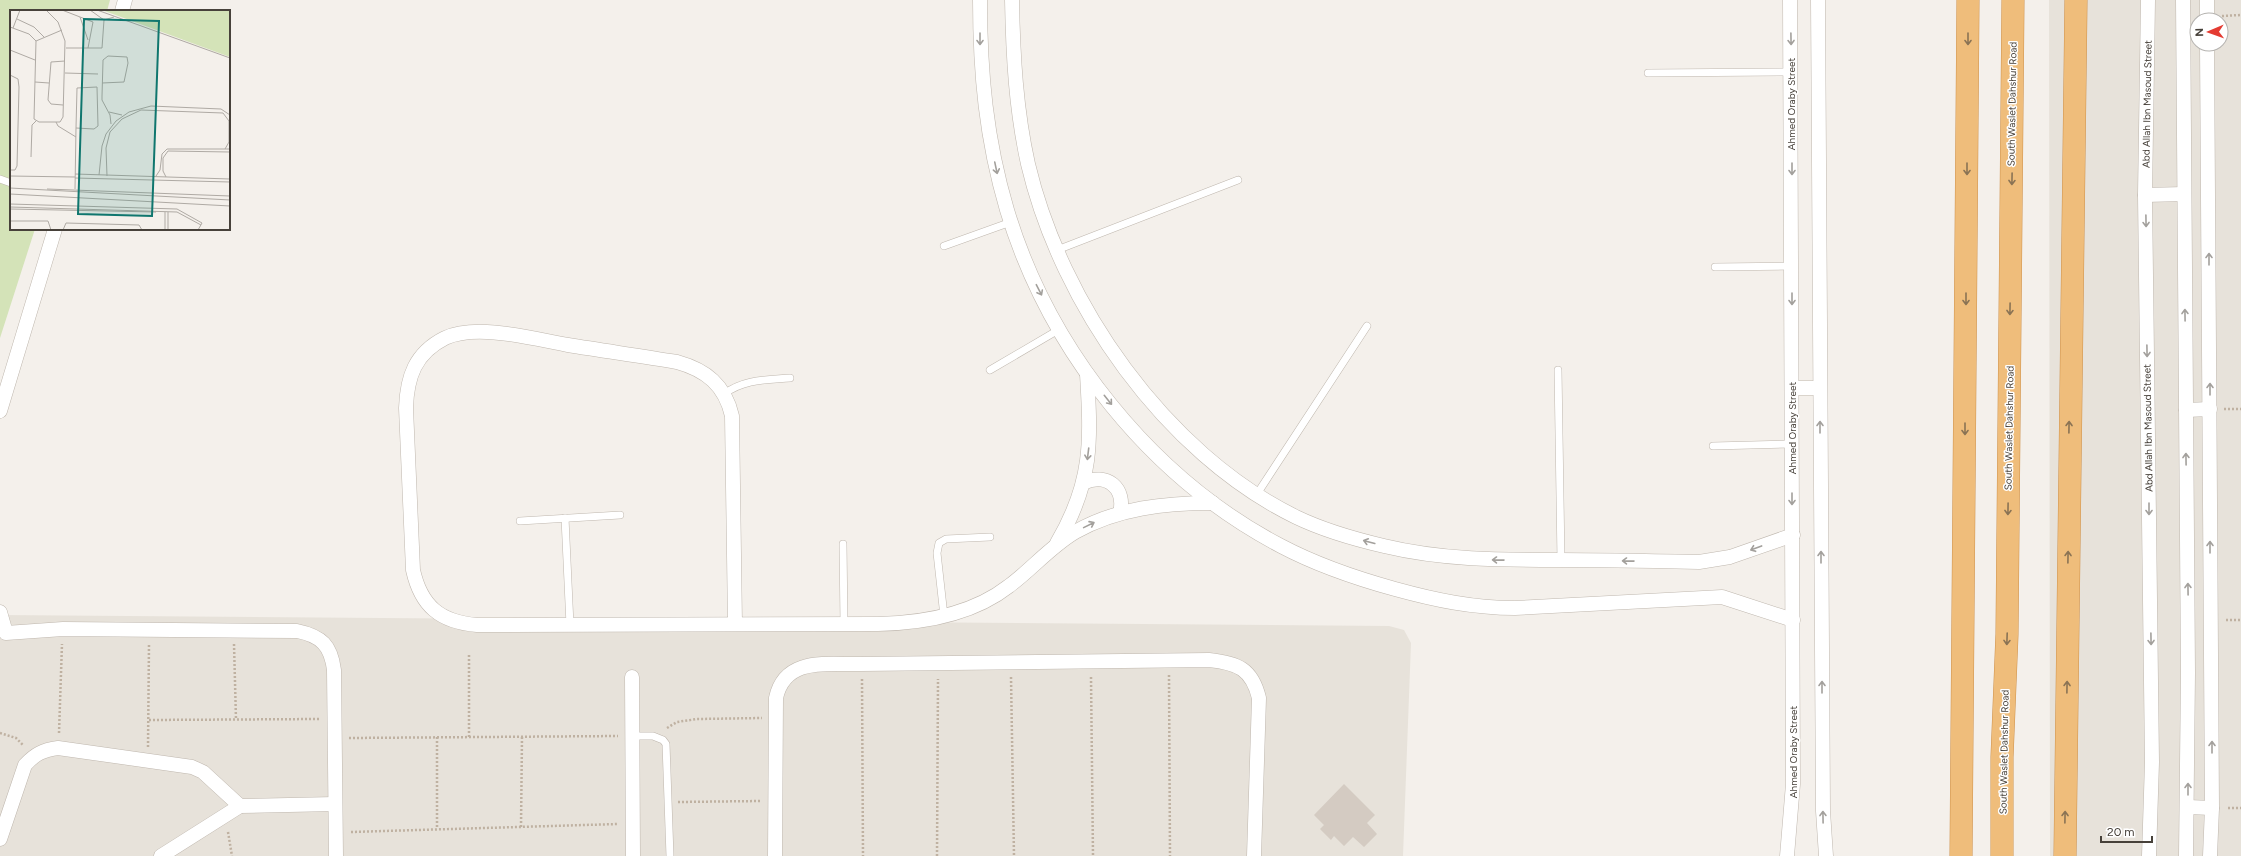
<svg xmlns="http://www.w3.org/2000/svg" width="2241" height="856" viewBox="0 0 2241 856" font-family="Figtree,sans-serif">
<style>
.residential{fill:#e7e2da;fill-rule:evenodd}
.green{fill:#d4e3b8}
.building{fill:#d4cbc2}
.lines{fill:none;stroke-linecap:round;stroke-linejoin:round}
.lane-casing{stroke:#bfb7ae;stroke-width:8}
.street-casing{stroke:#bfb7ae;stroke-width:15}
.highway-casing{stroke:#ce914b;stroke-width:23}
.path{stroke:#bfb1a1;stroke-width:2.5;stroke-dasharray:2 2;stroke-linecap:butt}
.lane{stroke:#fff;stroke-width:7}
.street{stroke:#fff;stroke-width:14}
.highway{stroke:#efbd7b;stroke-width:22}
.oneway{stroke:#a3a09c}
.oneway2{stroke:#8a7354}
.labels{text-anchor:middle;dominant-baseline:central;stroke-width:3;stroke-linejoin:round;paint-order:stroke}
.street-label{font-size:10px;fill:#47413a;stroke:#fff}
.inset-road{fill:none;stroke:#afaaa4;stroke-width:1}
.view{fill:#0f766e;fill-opacity:0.15;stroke:#0f766e;stroke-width:2}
.inset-edge{fill:none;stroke:#47413a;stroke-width:2}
</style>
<rect width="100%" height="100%" fill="#f4f0eb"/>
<g class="residential">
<path d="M2049,0H2241V856H2050ZM2197,20H2221V44H2197Z"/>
<path d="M0,615L1389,626L1404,630L1411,643L1403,856H0Z"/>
</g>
<path class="green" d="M0,0H110L107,11H11V229H35L0,338Z"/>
<path class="building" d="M1344,784L1375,815L1367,823L1377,834L1364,847L1353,837L1344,846L1334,836L1331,840L1320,829L1324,825L1314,815Z"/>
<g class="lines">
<g class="lane-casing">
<g id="lane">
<path d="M1648,73L1791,72"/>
<path d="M0,179L11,183"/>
<path d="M944,246L1011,222"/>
<path d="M1057,250L1238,180"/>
<path d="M1715,267L1792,266"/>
<path d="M990,370L1060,329"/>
<path d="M1558,370L1561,560"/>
<path d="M724,394C744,379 766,380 790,378"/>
<path d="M1713,446L1792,444"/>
<path d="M1257,494L1367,326"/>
<path d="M565,518L570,625"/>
<path d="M520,521L620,515"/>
<path d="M843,544L844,624"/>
<path d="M944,616L937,553L939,543L946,539L990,537"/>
<path d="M632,736H653L663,740L666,744L670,856"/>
</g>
</g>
<g class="street-casing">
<g id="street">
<path d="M980,0C980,73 986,139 1007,210C1049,350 1151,478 1281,546C1317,565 1355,578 1395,589C1435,600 1473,608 1515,608L1722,597L1793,620"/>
<path d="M1012,0C1013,56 1016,110 1028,164C1061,304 1165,453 1296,517C1323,530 1354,539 1384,546C1442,560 1500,560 1559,560C1605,560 1652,561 1699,562L1730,557L1793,535"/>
<path d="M1818,0L1823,811L1826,856"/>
<path d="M2148,0L2145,195L2152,762L2149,856"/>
<path d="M2183,0L2188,673L2186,856"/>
<path d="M2207,0V20"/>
<path d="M122,11L125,0"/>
<path d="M2207,44L2212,808L2210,856"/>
<path d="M2145,195L2184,194"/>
<path d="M1792,388H1819"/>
<path d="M2186,410L2210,409"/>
<path d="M0,411L55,229"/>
<path d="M1083,483C1107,472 1126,488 1120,513"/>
<path d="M1057,543C1093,482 1091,441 1087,374"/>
<path d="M0,612L6,633L63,629L297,631C322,636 331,646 334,670L336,856"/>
<path d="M735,624L732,416C725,385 706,370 677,362C641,356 605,351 568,345C534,339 477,323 445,338C415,353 407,377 406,408L413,570C421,606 440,622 477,625L878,624C924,623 972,615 1009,586C1032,569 1050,547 1075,532C1117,508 1165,503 1213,503"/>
<path d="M632,677L633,856"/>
<path d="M2188,807L2212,808"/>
<path d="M0,839L25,765C35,754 43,750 58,748L192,767L203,772L240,806L335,804"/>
<path d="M161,856L240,806"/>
<path d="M775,856L776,698C785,656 828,665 861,664L1209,660C1238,663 1252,669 1259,698L1254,856"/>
<path d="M1787,856L1793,784L1790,0"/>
</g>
</g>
<g class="highway-casing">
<g id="highway">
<path d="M1961,856L1968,0"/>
<path d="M2002,856V757L2007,634L2013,0"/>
<path d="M2065,856L2076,0"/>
</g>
</g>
<g class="path">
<path d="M2222,16L2241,15"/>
<path d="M2224,409H2241"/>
<path d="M2226,620H2241"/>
<path d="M234,644L236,720"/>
<path d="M1169,675L1170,856"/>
<path d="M1011,677L1014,856"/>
<path d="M1091,677L1093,856"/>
<path d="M862,679L863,856"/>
<path d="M149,720L320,719"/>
<path d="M667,728L677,722L697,719L762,718"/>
<path d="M0,733L16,738L23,745"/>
<path d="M59,733L62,644"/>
<path d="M437,737V829"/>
<path d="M469,737V653"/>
<path d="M349,738L618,736"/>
<path d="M148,747L149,644"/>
<path d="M678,802L761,801"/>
<path d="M2228,808H2241"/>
<path d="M521,827L522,737"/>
<path d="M228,832L232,856"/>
<path d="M351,832L618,824"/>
<path d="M937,856L938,679"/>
</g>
<use href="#lane" class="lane"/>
<use href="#street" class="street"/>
<use href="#highway" class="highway"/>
</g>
<defs><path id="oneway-shaft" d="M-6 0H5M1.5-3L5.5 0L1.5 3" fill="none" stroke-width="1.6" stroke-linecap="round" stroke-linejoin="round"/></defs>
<g class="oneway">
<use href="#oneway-shaft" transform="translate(980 39) rotate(90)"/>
<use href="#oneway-shaft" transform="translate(1791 39) rotate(89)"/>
<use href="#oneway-shaft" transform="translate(996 168) rotate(78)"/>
<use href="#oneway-shaft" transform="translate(1792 169) rotate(90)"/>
<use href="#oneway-shaft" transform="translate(2146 221) rotate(89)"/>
<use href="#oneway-shaft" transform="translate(2209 259) rotate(-90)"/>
<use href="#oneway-shaft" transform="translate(1039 290) rotate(63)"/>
<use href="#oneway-shaft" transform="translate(1792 299) rotate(90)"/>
<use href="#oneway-shaft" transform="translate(2185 315) rotate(-91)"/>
<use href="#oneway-shaft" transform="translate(2147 351) rotate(89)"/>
<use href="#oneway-shaft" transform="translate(2210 389) rotate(-90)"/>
<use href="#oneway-shaft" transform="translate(1108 400) rotate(51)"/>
<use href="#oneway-shaft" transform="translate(1820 427) rotate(-90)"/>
<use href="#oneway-shaft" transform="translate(1088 454) rotate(97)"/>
<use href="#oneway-shaft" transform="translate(2186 459) rotate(-91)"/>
<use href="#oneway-shaft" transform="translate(1792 499) rotate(90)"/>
<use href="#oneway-shaft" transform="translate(2149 509) rotate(90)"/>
<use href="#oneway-shaft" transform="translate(1089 525) rotate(-26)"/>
<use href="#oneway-shaft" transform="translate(1369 542) rotate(-165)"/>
<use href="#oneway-shaft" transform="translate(2210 547) rotate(-90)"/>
<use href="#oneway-shaft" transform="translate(1756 548) rotate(160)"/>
<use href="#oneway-shaft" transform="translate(1821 557) rotate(-90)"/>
<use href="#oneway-shaft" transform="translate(1498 560) rotate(-179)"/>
<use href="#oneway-shaft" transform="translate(1628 561) rotate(-179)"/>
<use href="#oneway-shaft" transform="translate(2188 589) rotate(-91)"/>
<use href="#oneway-shaft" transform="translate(2151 639) rotate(89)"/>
<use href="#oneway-shaft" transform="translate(1822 687) rotate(-90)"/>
<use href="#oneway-shaft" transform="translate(2212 747) rotate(-90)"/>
<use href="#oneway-shaft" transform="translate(2188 789) rotate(-90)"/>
<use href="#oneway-shaft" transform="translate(1823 817) rotate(-91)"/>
</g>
<g class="oneway2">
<use href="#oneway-shaft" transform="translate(1968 39) rotate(90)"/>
<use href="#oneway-shaft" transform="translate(1967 169) rotate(90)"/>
<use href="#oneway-shaft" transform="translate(2012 179) rotate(91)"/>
<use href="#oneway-shaft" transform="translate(1966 299) rotate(90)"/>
<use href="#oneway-shaft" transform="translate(2010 309) rotate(91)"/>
<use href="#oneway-shaft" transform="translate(2069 427) rotate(-89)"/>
<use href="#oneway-shaft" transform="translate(1965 429) rotate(90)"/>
<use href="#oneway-shaft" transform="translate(2008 509) rotate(91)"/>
<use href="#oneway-shaft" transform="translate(2068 557) rotate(-89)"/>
<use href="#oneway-shaft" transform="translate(2007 639) rotate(92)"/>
<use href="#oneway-shaft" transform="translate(2067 687) rotate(-89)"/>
<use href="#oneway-shaft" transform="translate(2065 817) rotate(-89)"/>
</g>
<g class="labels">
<g class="street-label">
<text transform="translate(1791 104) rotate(-90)">Ahmed Oraby Street</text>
<text transform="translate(2012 104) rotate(-89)">South Waslet Dahshur Road</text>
<text transform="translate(2147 104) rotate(-89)">Abd Allah Ibn Masoud Street</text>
<text transform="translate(1792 428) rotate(-90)">Ahmed Oraby Street</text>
<text transform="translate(2009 428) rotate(-89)">South Waslet Dahshur Road</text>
<text transform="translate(2148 428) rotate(-91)">Abd Allah Ibn Masoud Street</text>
<text transform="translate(1793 752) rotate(-90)">Ahmed Oraby Street</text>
<text transform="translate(2004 752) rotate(-89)">South Waslet Dahshur Road</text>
</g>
</g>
<g transform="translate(10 10)">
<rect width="220" height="220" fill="#f4f0eb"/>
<path d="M92,0H220V47Z" fill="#d4e3b8"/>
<path class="inset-road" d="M52,0L83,12L78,38M80,0L94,10M87,0L220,48M70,7L78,30M7,9L24,17L34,27M0,17L19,24L26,31L24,109L29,112H50L53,107L55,31L48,12L36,0M3,18L10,0M26,31L52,20M56,38H92L94,10L104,7M0,40L25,50M55,63L88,64M0,65L8,69L9,77L7,156L5,160H0M25,72L39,73M92,73L114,72L118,53L117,47L98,46L93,50V51L92,86V90L100,105L101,114M53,95L41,94L38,90L41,52L55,51M99,102L112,105M46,112L48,116L66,127M21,147L22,115L26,111M65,164L220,169M89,165L92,136L96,124L106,111L119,102L141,96L211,99L220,105M0,166L65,167M97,166L96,138L100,122L112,109L131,100L213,103L219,111V132L215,139M146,166L150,160L152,144L157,139H220M156,167L153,161V148L158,141L220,142M65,168L220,172M0,178L220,190M37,179L220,186M65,179L66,118L84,119L88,116L87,77L67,78L66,118M0,184L220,196M0,194L167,199L192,213L188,220M0,197L167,202L191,215M0,199L146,202M158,202V220M0,211H38L41,220M53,220L56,213L129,215L132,220M155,220V202"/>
<path class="view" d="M74,9L149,11L142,206L68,204Z"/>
<rect width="220" height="220" class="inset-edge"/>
</g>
<g transform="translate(2209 32) rotate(268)"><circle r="19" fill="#ffffff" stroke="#b5b3b0"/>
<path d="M0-3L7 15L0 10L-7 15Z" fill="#e43b32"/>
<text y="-6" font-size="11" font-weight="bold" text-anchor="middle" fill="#47413a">N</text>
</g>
<path d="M2101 836v6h51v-6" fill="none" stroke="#47413a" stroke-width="2"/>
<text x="2107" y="836" font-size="12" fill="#47413a" stroke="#ffffff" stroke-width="3" paint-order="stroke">20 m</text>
</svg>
